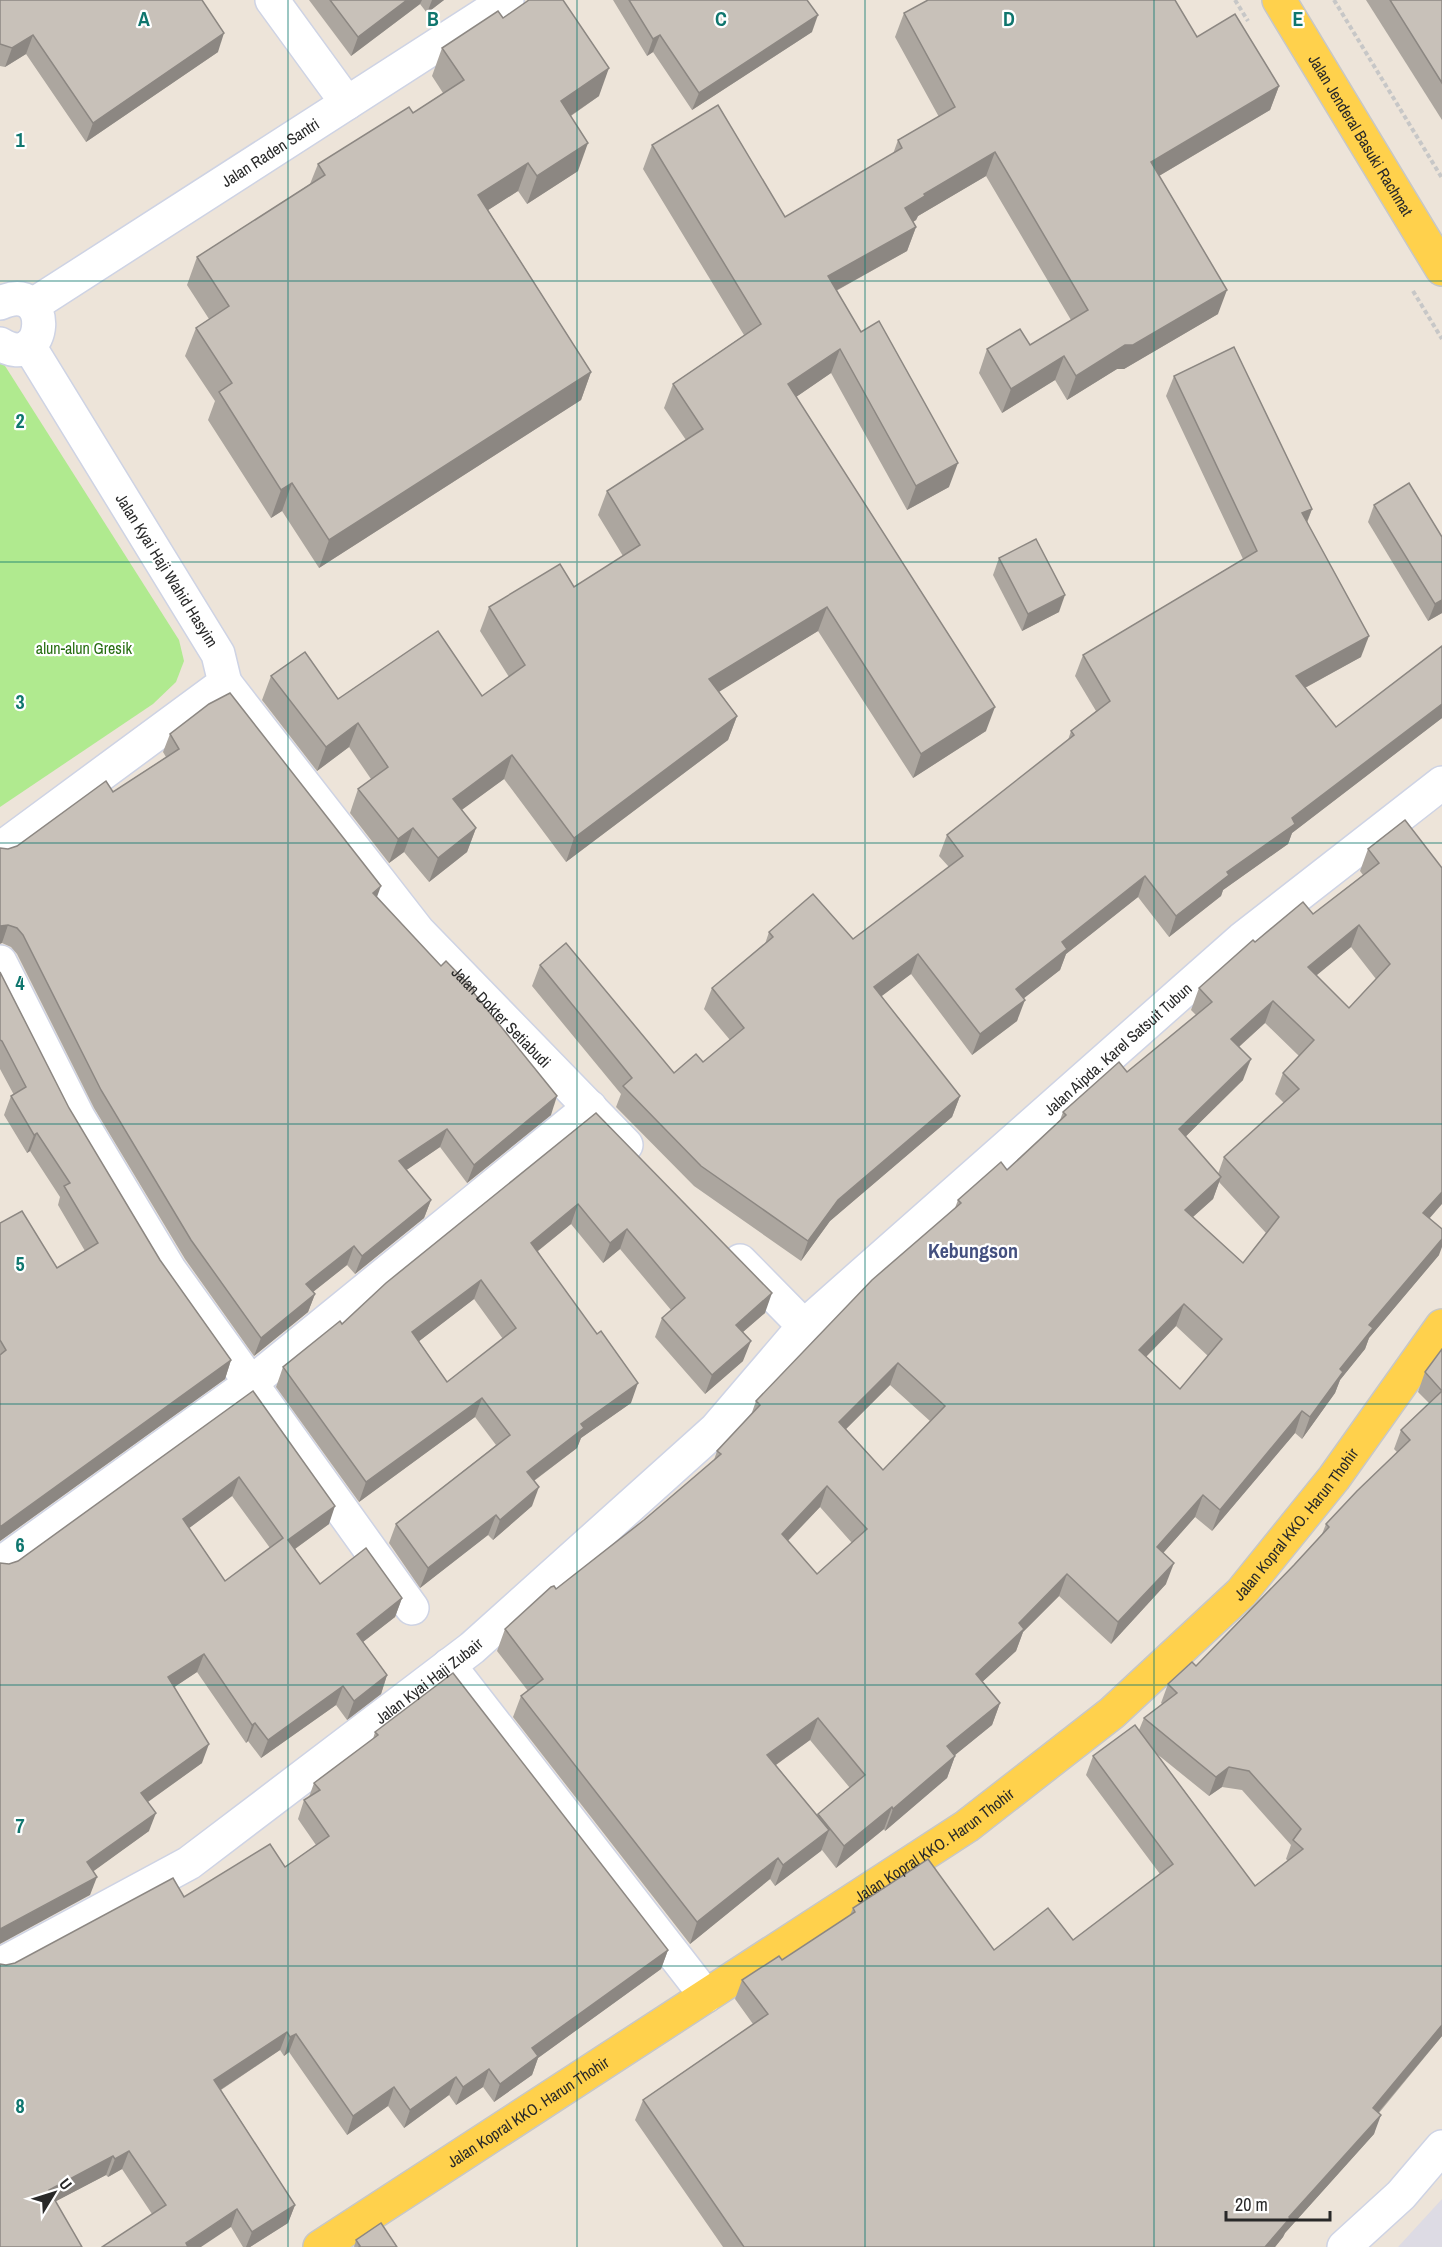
<svg xmlns="http://www.w3.org/2000/svg" width="1442" height="2247" viewBox="0 0 1442 2247" font-family="'Archivo Narrow',sans-serif">
<style>
.industrial{fill:#dddbe4}
.green{fill:#b0ea8f}
.lines{fill:none;stroke-linecap:round;stroke-linejoin:round}
.minor-casing{stroke:#ced3e4;stroke-width:36}
.major-casing{stroke:#c7c7c7;stroke-width:36}
.path{stroke:#c7c7c7;stroke-width:4;stroke-dasharray:4.5 3;stroke-linecap:butt}
.minor{stroke:#fff;stroke-width:33}
.major{stroke:#ffd14c;stroke-width:33}
.wall{fill:#aca69f;fill-rule:evenodd}
.shaded-wall{fill:#8c8782}
.building{fill:#c8c1b9;stroke:#8c8782;stroke-width:1.5;fill-rule:evenodd}
.grid{fill:none;stroke:#0f766e;stroke-width:1.5;stroke-opacity:0.55}
.labels{text-anchor:middle;dominant-baseline:central;stroke-width:4.5;stroke-linejoin:round;paint-order:stroke}
.street-label{font-size:16px;fill:#292929;stroke:#fff}
.park-label{font-size:16px;fill:#276e11;stroke:#fff}
.quarter-label{font-size:20px;font-weight:bold;fill:#44507f;stroke:#fff}
.grid-label{font-size:20px;text-anchor:middle;font-weight:bold;fill:#0f766e;stroke:#fff;stroke-width:4.5;stroke-linejoin:round;paint-order:stroke}
</style>
<rect width="100%" height="100%" fill="#ede4d9"/>
<path class="industrial" d="M1442,2199V2247H1398Z"/>
<path class="green" d="M0,358L179,640L184,661L176,682L153,704L0,807Z"/>
<g class="lines">
<g class="minor-casing">
<g id="minor">
<path d="M272,0L347,103"/>
<path d="M0,303C55,278 48,374 0,344"/>
<path id="s1" d="M33,305L507,0"/>
<path id="s2" d="M225,683L418,931L626,1145"/>
<path d="M0,849L225,683L218,654L29,346"/>
<path d="M0,962L78,1117L169,1269L412,1608"/>
<path d="M740,1261L804,1326"/>
<path d="M0,1564L251,1383L590,1107"/>
<path d="M449,1665L706,1996"/>
<path id="s3" d="M0,1965L189,1863L472,1648L716,1429L804,1326L1242,939L1442,783"/>
<path d="M1344,2247L1401,2195L1442,2147"/>
</g>
</g>
<g class="major-casing">
<g id="major">
<path id="s4" d="M1279,0L1442,269"/>
<path id="s5" d="M320,2247L967,1826L1112,1713L1241,1593L1334,1478L1442,1326"/>
</g>
</g>
<g class="path">
<path d="M1235,0L1248,21"/>
<path d="M1334,0L1442,178"/>
<path d="M1413,291L1442,339"/>
</g>
<use href="#minor" class="minor"/>
<use href="#major" class="major"/>
</g>
<g class="wall">
<path d="M0,0L218,52L86,142L26,54L5,67L0,66Z"/>
<path d="M309,0H444L427,13L420,4L351,56Z"/>
<path d="M613,0H807L812,32L692,110L653,52L647,56Z"/>
<path d="M1366,0H1442V120Z"/>
<path d="M904,13L1197,37L1279,86L1270,110L1159,176L1218,314L1124,369H1117L1067,400L1055,380L1002,413L979,373L987,349L1030,345L1071,320L986,176L918,216L916,220L913,222L916,227L907,251L836,291L949,487L907,510L831,373L796,397L986,731L913,778L818,631L719,691L737,716L728,740L566,862L504,779L461,810L476,828L467,852L429,882L404,852L389,863L350,813L358,789L371,779L349,747L317,771L262,700L271,676L338,699L482,696L509,677L480,631L489,607L574,587L623,556L598,515L607,491L686,440L664,408L673,384L744,335L643,169L652,145L785,217L893,154L898,140L939,117L895,37Z"/>
<path d="M503,18L599,96L571,116L578,171L527,204L518,191L488,210L591,372L581,400L319,568L282,511L271,518L208,420L215,401L185,356L196,328L209,319L187,285L197,257L310,184L318,164L413,113L443,93L432,76L442,48Z"/>
<path d="M1174,376L1312,509L1307,523L1361,657L1305,688L1336,727L1442,646V718L1292,833L1288,844L1223,890L1221,896L1169,937L1138,897L1066,954L1060,970L1023,998L1017,1021L972,1055L911,974L881,996L960,1096L952,1117L830,1221L801,1261L694,1186L616,1107L621,1094L532,986L540,965L674,1073L703,1062L730,1040L704,1009L712,988L765,944L769,932L853,939L949,867L939,856L947,835L1068,740L1071,731L1096,711L1075,676L1083,655L1243,559L1166,396Z"/>
<path d="M1374,505L1442,613L1428,621L1368,522Z"/>
<path d="M999,558L1059,612L1022,631L993,575Z"/>
<path d="M170,734L377,897L441,966L473,992L551,1115L467,1183L440,1147L406,1170L431,1200L424,1218L355,1274L347,1265L313,1292L315,1294L308,1312L254,1356L185,1259L94,1108L17,954L11,947L2,943L8,849L17,846L113,792L166,757L163,752Z"/>
<path d="M1405,820L1430,1218L1439,1255L1369,1338L1365,1349L1340,1380L1335,1393L1302,1439L1295,1433L1212,1531L1195,1517L1163,1553L1166,1584L1111,1644L1059,1596L1023,1632L1016,1651L982,1682L1000,1703L992,1725L955,1755V1756L947,1778L885,1831L884,1829L836,1868L822,1850L775,1886L770,1879L690,1944L513,1717L521,1696L528,1691L497,1651L505,1629L644,1520L714,1460L717,1451L751,1415L756,1401L955,1208L958,1200L1007,1170L1060,1120L1063,1112L1127,1072L1196,1015L1191,1010L1199,988L1255,942L1313,914L1363,875L1360,871L1368,849ZM1351,947L1376,979L1349,1008L1316,975ZM1265,1023L1299,1056L1283,1073L1275,1094L1284,1103L1224,1157L1218,1174L1185,1137L1243,1080L1239,1047ZM1219,1182L1266,1233L1243,1263L1193,1217L1213,1199ZM1176,1326L1208,1356L1180,1389L1146,1357ZM890,1385L930,1421L883,1470L846,1429ZM820,1507L852,1543L817,1574L788,1541ZM810,1740L850,1788L817,1815L776,1765Z"/>
<path d="M0,972L69,1108L160,1260L231,1360L225,1379L0,1541V1223L57,1268L85,1251L58,1205L60,1197L30,1151L27,1153L4,1115L11,1096L14,1095L0,1069Z"/>
<path d="M596,1113L765,1313L743,1332V1361L705,1394L655,1337L662,1318L671,1310L620,1249L603,1263L571,1224L538,1251L631,1403L581,1438L577,1448L534,1481L532,1506L493,1540L488,1535L420,1588L389,1543L396,1524L496,1445L475,1417L359,1502L276,1387L283,1367L342,1324ZM474,1299L503,1339L447,1382L419,1341Z"/>
<path d="M1442,1349V2036L1379,2113L1374,2134L1285,2233L1283,2237L1275,2247H723L635,2120L643,2100L753,2024L735,1999L742,1980L782,1960L850,1915L853,1908L994,1950L1073,1940L1160,1874L1086,1775L1093,1756L1139,1730L1144,1718L1162,1704L1161,1703L1168,1684L1196,1666L1294,1565L1322,1534L1326,1524L1397,1452L1394,1449L1401,1430L1429,1403L1418,1392L1425,1372ZM1157,1754L1209,1796L1222,1787L1242,1790L1291,1845L1286,1859L1288,1861L1255,1886Z"/>
<path d="M253,1391L329,1524L295,1549L320,1584L402,1598L395,1617L363,1642L387,1675L381,1694L347,1720L336,1705L261,1758L248,1741L246,1743L197,1672L174,1687L202,1763L148,1802L149,1831L93,1871L90,1895L9,1564L18,1561ZM232,1496L270,1548L225,1581L189,1528Z"/>
<path d="M375,1732L668,1950L661,1969L538,2058L532,2075L494,2102L483,2087L456,2105L449,2095L404,2128L388,2106L347,2135L289,2052L284,2056L280,2050L221,2090L295,2205L288,2223L250,2247H243L231,2227L152,2214L122,2169L108,2177L106,2175L56,2201L0,2247L6,1965L15,1963L184,1897L285,1867L316,1845L298,1819L304,1800L309,1797L314,1783L373,1739Z"/>
<path d="M356,2240L397,2247H354Z"/>
</g>
<g class="shaded-wall">
<path d="M407,0H422L420,4L351,56L358,37Z"/>
<path d="M432,0H444L427,13Z"/>
<path d="M818,15L812,32L692,110L699,93Z"/>
<path d="M224,33L218,52L86,142L93,123Z"/>
<path d="M33,35L26,54L5,67L12,48Z"/>
<path d="M660,35L653,52L647,56L653,39Z"/>
<path d="M609,68L599,96L551,129L561,101Z"/>
<path d="M1279,86L1270,110L1142,186L1151,162Z"/>
<path d="M588,143L578,171L527,204L537,176Z"/>
<path d="M995,152L986,176L918,216L916,220L896,232L905,208L924,194Z"/>
<path d="M528,163L518,191L468,223L478,195Z"/>
<path d="M916,227L907,251L819,300L828,276Z"/>
<path d="M1227,290L1218,314L1124,369H1117L1067,400L1076,376L1125,345Z"/>
<path d="M840,349L831,373L780,408L788,384Z"/>
<path d="M1064,356L1055,380L1002,413L1011,389Z"/>
<path d="M591,372L581,400L319,568L329,540Z"/>
<path d="M958,463L949,487L907,510L916,486Z"/>
<path d="M292,483L282,511L271,518L281,490Z"/>
<path d="M1312,509L1304,529L1302,513Z"/>
<path d="M1065,595L1059,612L1022,631L1028,614Z"/>
<path d="M1442,600V613L1428,621L1435,604Z"/>
<path d="M827,607L818,631L701,703L709,679Z"/>
<path d="M1369,636L1361,657L1288,697L1296,676Z"/>
<path d="M1442,704V718L1292,833L1288,844L1223,890L1221,896L1169,937L1176,916L1227,872L1292,818Z"/>
<path d="M995,707L986,731L913,778L921,754Z"/>
<path d="M737,716L728,740L566,862L574,838Z"/>
<path d="M358,723L349,747L317,771L326,747Z"/>
<path d="M512,755L504,779L444,823L453,799Z"/>
<path d="M413,828L404,852L389,863L398,839Z"/>
<path d="M476,828L467,852L429,882L438,858Z"/>
<path d="M1145,876L1138,897L1066,954L1060,970L1009,1010L1016,989L1062,942Z"/>
<path d="M381,886L374,905L373,893Z"/>
<path d="M8,925L2,943L0,944V926Z"/>
<path d="M1359,925L1351,947L1300,989L1308,967Z"/>
<path d="M918,954L911,974L866,1008L874,987Z"/>
<path d="M1025,1000L1017,1021L972,1055L980,1034Z"/>
<path d="M1273,1001L1265,1023L1223,1061L1231,1039Z"/>
<path d="M1251,1059L1243,1080L1171,1151L1179,1129Z"/>
<path d="M557,1096L551,1115L467,1183L474,1165Z"/>
<path d="M960,1096L952,1117L830,1221L801,1261L808,1241L838,1200Z"/>
<path d="M447,1129L440,1147L392,1180L399,1161Z"/>
<path d="M37,1133L30,1151L27,1153L34,1135Z"/>
<path d="M1221,1177L1213,1199L1177,1231L1185,1210Z"/>
<path d="M1442,1192V1204L1415,1235L1423,1213Z"/>
<path d="M431,1200L424,1218L355,1274L362,1256Z"/>
<path d="M578,1204L571,1224L524,1262L531,1243Z"/>
<path d="M627,1229L620,1249L603,1263L610,1243Z"/>
<path d="M1442,1239V1247L1439,1255L1369,1338L1365,1349L1340,1380L1335,1393L1302,1439L1310,1417L1340,1369L1369,1325Z"/>
<path d="M354,1246L347,1265L299,1303L306,1284Z"/>
<path d="M481,1280L474,1299L405,1352L412,1332Z"/>
<path d="M772,1293L765,1313L729,1344L736,1325Z"/>
<path d="M315,1294L308,1312L254,1356L261,1338Z"/>
<path d="M1184,1304L1176,1326L1131,1372L1139,1350Z"/>
<path d="M751,1341L743,1361L705,1394L712,1375Z"/>
<path d="M231,1360L225,1379L0,1541V1527Z"/>
<path d="M898,1363L890,1385L831,1444L839,1422Z"/>
<path d="M638,1383L631,1403L581,1438L577,1448L520,1491L527,1472L581,1424Z"/>
<path d="M482,1398L475,1417L359,1502L366,1482Z"/>
<path d="M1302,1411L1295,1433L1212,1531L1220,1510Z"/>
<path d="M239,1477L232,1496L176,1538L183,1519Z"/>
<path d="M827,1486L820,1507L774,1555L782,1534Z"/>
<path d="M539,1487L532,1506L493,1540L500,1520Z"/>
<path d="M1203,1495L1195,1517L1149,1569L1157,1547Z"/>
<path d="M335,1506L329,1524L281,1559L288,1540Z"/>
<path d="M496,1515L488,1535L420,1588L428,1568Z"/>
<path d="M1174,1563L1166,1584L1111,1644L1118,1622Z"/>
<path d="M1067,1574L1059,1596L1023,1632L1016,1651L968,1695L976,1674L1019,1623Z"/>
<path d="M402,1598L395,1617L350,1652L357,1634Z"/>
<path d="M204,1654L197,1672L161,1696L168,1677Z"/>
<path d="M387,1675L381,1694L347,1720L354,1701Z"/>
<path d="M343,1686L336,1705L261,1758L268,1740Z"/>
<path d="M1000,1703L992,1725L939,1768L947,1746Z"/>
<path d="M818,1718L810,1740L759,1777L767,1755Z"/>
<path d="M255,1723L248,1741L246,1743L252,1725Z"/>
<path d="M209,1744L202,1763L135,1811L141,1793Z"/>
<path d="M955,1756L947,1778L885,1831L893,1809Z"/>
<path d="M1229,1767L1222,1787L1209,1796L1216,1777Z"/>
<path d="M892,1807L884,1829L836,1868L844,1846Z"/>
<path d="M156,1813L149,1831L80,1881L87,1862Z"/>
<path d="M829,1830L821,1851L775,1886L783,1865Z"/>
<path d="M778,1858L770,1879L690,1944L697,1922Z"/>
<path d="M97,1877L90,1895L0,1944V1929Z"/>
<path d="M668,1950L661,1969L538,2058L532,2075L494,2102L500,2084L532,2048Z"/>
<path d="M1442,2025V2036L1366,2127L1373,2108Z"/>
<path d="M287,2032L280,2050L208,2098L214,2080Z"/>
<path d="M296,2034L289,2052L284,2056L290,2037Z"/>
<path d="M489,2069L483,2087L456,2105L463,2087Z"/>
<path d="M456,2077L449,2095L404,2128L410,2110Z"/>
<path d="M394,2087L388,2106L347,2135L353,2116Z"/>
<path d="M1381,2115L1374,2134L1285,2233L1283,2237L1275,2247H1265L1289,2217Z"/>
<path d="M129,2151L122,2169L108,2177L115,2159Z"/>
<path d="M113,2156L106,2175L43,2208L49,2190Z"/>
<path d="M295,2205L288,2223L250,2247H246L252,2232Z"/>
<path d="M237,2209L231,2227L201,2247H184L186,2243Z"/>
</g>
<g class="building">
<path d="M0,0H202L224,33L93,123L33,35L12,48L0,44Z"/>
<path d="M330,0H407L358,37Z"/>
<path d="M529,0H563L609,68L561,101L588,143L537,176L528,163L478,195L591,372L329,540L292,483L281,490L219,392L232,383L196,328L229,306L197,257L325,175L318,164L409,107L413,113L464,80L442,48L498,11L503,18Z"/>
<path d="M629,0H807L818,15L699,93L660,35L653,39Z"/>
<path d="M928,0H1175L1197,37L1235,14L1279,86L1151,162L1227,290L1133,345H1125L1076,376L1064,356L1011,389L987,349L1020,329L1030,345L1088,310L995,152L924,194L925,196L905,208L916,227L828,276L861,332L879,321L958,463L916,486L840,349L788,384L995,707L921,754L827,607L709,679L737,716L574,838L512,755L453,799L476,828L438,858L413,828L398,839L358,789L388,767L358,723L326,747L271,676L305,652L338,699L438,631L482,696L525,665L489,607L560,564L574,587L640,545L607,491L703,429L673,384L761,324L652,145L718,105L785,217L902,148L898,140L955,107L904,13Z"/>
<path d="M1390,0H1442V83Z"/>
<path d="M1234,347L1312,509L1302,513L1369,636L1296,676L1336,727L1442,646V704L1292,818L1295,824L1227,872L1229,875L1176,916L1145,876L1062,942L1067,949L1016,989L1025,1000L980,1034L918,954L874,987L960,1096L838,1200L808,1241L701,1166L623,1086L632,1078L540,965L566,943L674,1073L696,1054L703,1062L744,1028L712,988L773,937L769,932L813,894L853,939L963,856L947,835L1074,735L1071,731L1110,701L1083,655L1257,551L1174,376Z"/>
<path d="M1409,483L1442,537V600L1435,604L1374,505Z"/>
<path d="M1036,539L1065,595L1028,614L999,558Z"/>
<path d="M230,693L381,886L373,893L441,966L446,961L474,990L473,992L557,1096L474,1165L447,1129L399,1161L431,1200L362,1256L354,1246L306,1284L315,1294L261,1338L191,1240L101,1090L23,935L17,928L8,925L0,926V848L8,849L17,846L106,781L113,792L179,749L170,734L209,704Z"/>
<path d="M1405,820L1442,868V1192L1423,1213L1442,1229V1239L1369,1325L1373,1328L1340,1369L1343,1372L1310,1417L1302,1411L1220,1510L1203,1495L1157,1547L1174,1563L1118,1622L1067,1574L1019,1623L1024,1629L976,1674L1000,1703L947,1746L955,1756L893,1809L892,1807L844,1846L818,1814L865,1775L818,1718L767,1755L829,1830L783,1865L778,1858L697,1922L521,1696L543,1679L505,1629L551,1587L554,1586L556,1589L644,1520L721,1454L717,1451L760,1405L756,1401L872,1280L961,1203L958,1200L1001,1162L1007,1170L1066,1115L1063,1112L1119,1062L1127,1072L1212,1002L1199,988L1253,940L1255,942L1303,902L1313,914L1379,863L1368,849ZM1359,925L1390,964L1349,1008L1308,967ZM1273,1001L1314,1040L1283,1073L1299,1089L1224,1157L1279,1217L1243,1263L1185,1210L1221,1177L1179,1129L1251,1059L1231,1039ZM1184,1304L1222,1339L1180,1389L1139,1350ZM898,1363L945,1406L883,1470L839,1422ZM827,1486L867,1529L817,1574L782,1534Z"/>
<path d="M0,972L69,1108L160,1260L231,1360L0,1527V1355L6,1350L0,1340V1223L22,1211L57,1268L98,1243L64,1186L70,1183L37,1133L34,1135L11,1096L26,1087L2,1041L0,1040Z"/>
<path d="M596,1113L772,1293L736,1325L751,1341L712,1375L662,1318L685,1298L627,1229L610,1243L578,1204L531,1243L597,1334L601,1331L638,1383L581,1424L584,1428L527,1472L539,1487L500,1520L496,1515L428,1568L396,1524L510,1435L482,1398L366,1482L283,1367L340,1321L342,1324L386,1283ZM481,1280L516,1328L447,1382L412,1332Z"/>
<path d="M1442,1349V2025L1373,2108L1381,2115L1289,2217L1290,2218L1265,2247H744L643,2100L768,2014L742,1980L779,1956L782,1960L855,1912L853,1908L928,1859L994,1950L1048,1908L1073,1940L1173,1864L1093,1756L1135,1725L1255,1886L1303,1849L1293,1840L1301,1829L1249,1771L1229,1767L1216,1777L1144,1718L1177,1693L1168,1684L1192,1662L1196,1666L1294,1565L1329,1527L1326,1524L1357,1491L1410,1440L1401,1430L1442,1391L1425,1372Z"/>
<path d="M253,1391L335,1506L288,1540L320,1584L366,1548L402,1598L357,1634L387,1675L354,1701L343,1686L268,1740L255,1723L252,1725L204,1654L168,1677L209,1744L141,1793L156,1813L87,1862L97,1877L0,1929V1563L9,1564L18,1561ZM239,1477L283,1538L225,1581L183,1519Z"/>
<path d="M453,1673L668,1950L532,2048L538,2056L500,2084L489,2069L463,2087L456,2077L410,2110L394,2087L353,2116L296,2034L290,2037L287,2032L214,2080L295,2205L252,2232L237,2209L186,2243L188,2247H102L166,2205L129,2151L115,2159L113,2156L49,2190L82,2247H0V1964L6,1965L15,1963L173,1878L184,1897L270,1844L285,1867L329,1836L304,1800L320,1790L314,1783L378,1735L375,1732Z"/>
<path d="M381,2223L397,2247H359L360,2246L356,2240Z"/>
</g>
<path class="grid" d="M288,0V2247M577,0V2247M865,0V2247M1154,0V2247M0,281H1442M0,562H1442M0,843H1442M0,1124H1442M0,1404H1442M0,1685H1442M0,1966H1442"/>
<g class="labels">
<g class="street-label">
<text stroke="none"><textPath href="#s4" startOffset="158">Jalan Jenderal Basuki Rachmat</textPath></text>
<text stroke="none"><textPath href="#s1" startOffset="282">Jalan Raden Santri</textPath></text>
<text transform="translate(167 570) rotate(58)">Jalan Kyai Haji Wahid Hasyim</text>
<text stroke="none"><textPath href="#s2" startOffset="434">Jalan Dokter Setiabudi</textPath></text>
<text stroke="none"><textPath href="#s3" startOffset="1452">Jalan Aipda. Karel Satsuit Tubun</textPath></text>
<text stroke="none"><textPath href="#s5" startOffset="1220">Jalan Kopral KKO. Harun Thohir</textPath></text>
<text stroke="none"><textPath href="#s3" startOffset="516">Jalan Kyai Haji Zubair</textPath></text>
<text stroke="none"><textPath href="#s5" startOffset="734">Jalan Kopral KKO. Harun Thohir</textPath></text>
<text stroke="none"><textPath href="#s5" startOffset="248">Jalan Kopral KKO. Harun Thohir</textPath></text>
</g>
<g class="park-label">
<text x="84" y="648">alun-alun Gresik</text>
</g>
<g class="quarter-label">
<text x="973" y="1250">Kebungson</text>
</g>
</g>
<g class="grid-label">
<text x="144" y="26">A</text>
<text x="433" y="26">B</text>
<text x="721" y="26">C</text>
<text x="1009" y="26">D</text>
<text x="1298" y="26">E</text>
<text x="20" y="147">1</text>
<text x="20" y="428">2</text>
<text x="20" y="709">3</text>
<text x="20" y="990">4</text>
<text x="20" y="1271">5</text>
<text x="20" y="1552">6</text>
<text x="20" y="1833">7</text>
<text x="20" y="2113">8</text>
</g>
<g transform="translate(54 2193) rotate(52)" stroke="#ffffff" stroke-width="4.5" paint-order="stroke">
<path d="M0-4.5L10 22L0 15L-10 22Z" fill="#292929"/>
<text y="-9" font-size="16" font-weight="bold" text-anchor="middle" fill="#292929">U</text>
</g>
<path d="M1226 2211v9h104v-9" fill="none" stroke="#292929" stroke-width="3"/>
<text x="1235" y="2211" font-size="18" fill="#292929" stroke="#ffffff" stroke-width="4.5" paint-order="stroke">20 m</text>
</svg>
